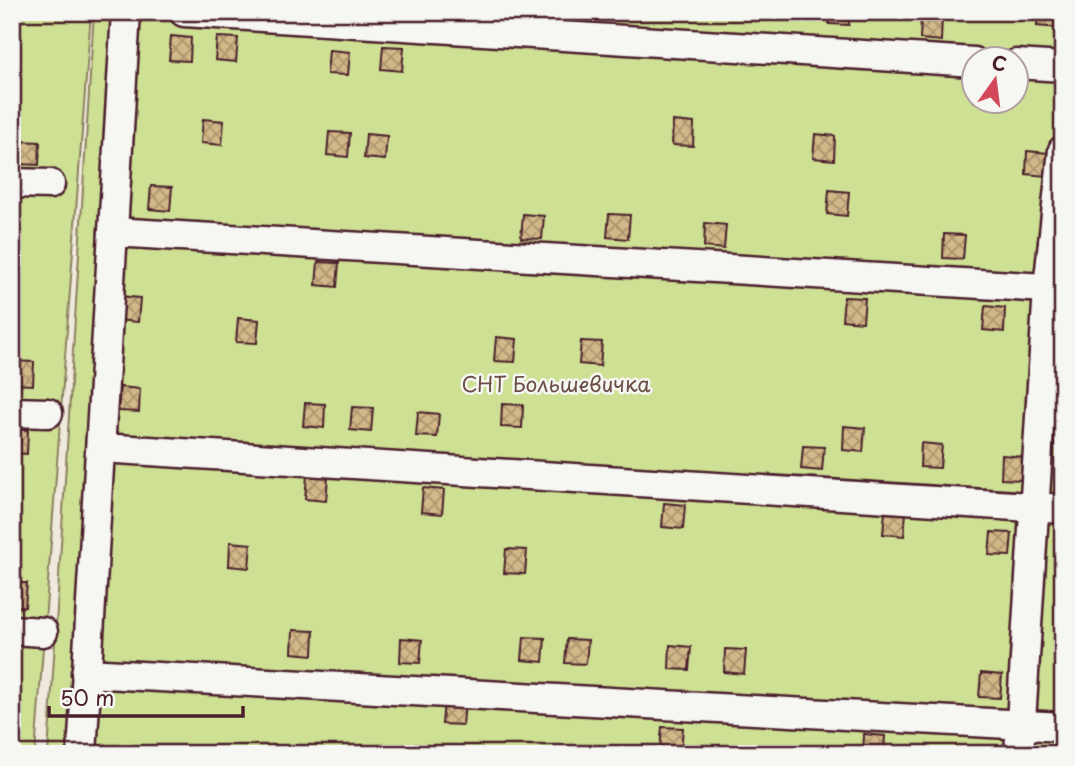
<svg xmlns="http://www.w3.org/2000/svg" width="1075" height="766" viewBox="0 0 1075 766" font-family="'Playpen Sans',sans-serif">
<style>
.garden{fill:#cee094;stroke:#8c8060;stroke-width:2;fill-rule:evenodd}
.building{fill:url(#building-cross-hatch);stroke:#4a1f2b;stroke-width:2}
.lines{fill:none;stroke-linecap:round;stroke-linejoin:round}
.minor-casing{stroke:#4a1f2b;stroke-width:33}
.minor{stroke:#f6f6f2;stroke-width:28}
.labels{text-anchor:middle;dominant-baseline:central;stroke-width:5;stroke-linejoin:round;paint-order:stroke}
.park-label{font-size:21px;fill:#6b4f45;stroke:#f6f6f2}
</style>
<defs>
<pattern id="building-cross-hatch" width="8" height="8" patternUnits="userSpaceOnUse" patternTransform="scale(1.75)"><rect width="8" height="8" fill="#d2b888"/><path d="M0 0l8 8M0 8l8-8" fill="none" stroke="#ac956f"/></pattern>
</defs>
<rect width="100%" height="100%" fill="#efeadd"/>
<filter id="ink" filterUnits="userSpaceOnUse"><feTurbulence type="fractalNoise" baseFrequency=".0143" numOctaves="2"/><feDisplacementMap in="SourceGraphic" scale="14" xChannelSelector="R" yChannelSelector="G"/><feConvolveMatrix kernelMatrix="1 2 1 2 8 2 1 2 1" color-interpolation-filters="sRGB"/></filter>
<g filter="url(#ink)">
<g class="garden">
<path d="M12,12H91L35,754H12Z"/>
<path d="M94,12H1063V754H48ZM974,60H1016V102H974Z"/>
</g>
<g class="building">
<path d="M603,12H624V19L603,18Z"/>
<path d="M829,12H850L849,25L829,24Z"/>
<path d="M1038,12H1059L1058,28L1037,26Z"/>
<path d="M921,16L942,17L941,41L920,39Z"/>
<path d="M171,36L191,38L190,61L169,60Z"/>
<path d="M217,37L238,38L236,62L215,60Z"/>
<path d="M383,46L404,47L402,71L381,69Z"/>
<path d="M329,50L350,52L348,75L327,74Z"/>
<path d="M203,119L224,121L222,145L201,143Z"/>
<path d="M673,121L694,123L693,146L672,145Z"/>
<path d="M329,132L350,133L348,157L327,155Z"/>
<path d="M366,134L387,136L385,160L364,158Z"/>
<path d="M815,134L835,136L834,160L813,158Z"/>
<path d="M19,141L40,142L39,165L18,164Z"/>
<path d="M1027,151L1048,153L1046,176L1026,174Z"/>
<path d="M151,186L172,187L170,211L149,209Z"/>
<path d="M829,190L849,192L847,216L827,214Z"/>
<path d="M523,214L544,216L542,239L521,238Z"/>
<path d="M609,214L630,215L628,239L607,237Z"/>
<path d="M705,223L726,225L724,249L704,247Z"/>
<path d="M944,234L965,235L963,259L943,258Z"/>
<path d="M318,262L339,263L337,287L316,285Z"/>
<path d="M119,296L140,298L138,322L117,320Z"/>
<path d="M844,297L865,298L863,322L842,320Z"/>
<path d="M985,306L1005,308L1004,332L983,330Z"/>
<path d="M238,318L259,320L257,343L236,342Z"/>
<path d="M496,337L517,339L515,362L494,361Z"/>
<path d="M581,341L602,342L600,366L579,364Z"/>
<path d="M14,361L34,362L33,385L12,384Z"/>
<path d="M120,387L140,389L139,412L118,411Z"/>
<path d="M305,403L325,404L324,428L303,426Z"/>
<path d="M502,404L523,405L522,428L501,427Z"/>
<path d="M352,407L373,408L371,432L350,430Z"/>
<path d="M418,412L439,414L437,437L416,436Z"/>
<path d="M844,426L865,428L863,452L843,450Z"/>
<path d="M12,429L28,430L27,454L12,453Z"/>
<path d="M921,443L942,445L940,468L920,467Z"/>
<path d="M803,446L824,447L822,471L801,469Z"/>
<path d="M1002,455L1023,457L1021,480L1001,479Z"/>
<path d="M307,476L328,477L326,501L305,499Z"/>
<path d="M423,488L444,490L442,514L421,512Z"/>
<path d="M664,503L685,505L683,529L662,527Z"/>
<path d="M885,511L906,512L904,536L883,534Z"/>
<path d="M991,532L1012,533L1010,556L989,555Z"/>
<path d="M230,542L251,544L249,568L229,566Z"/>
<path d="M506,549L527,550L525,574L504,573Z"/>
<path d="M12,583H27L25,607L12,606Z"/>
<path d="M293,630L314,631L313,655L292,653Z"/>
<path d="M524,637L545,638L543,662L522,660Z"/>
<path d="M401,638L422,640L420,663L400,662Z"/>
<path d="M567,639L588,640L586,664L565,663Z"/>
<path d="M670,645L691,647L689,670L669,669Z"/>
<path d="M725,649L746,650L744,674L724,672Z"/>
<path d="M12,656H17L15,680H12Z"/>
<path d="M981,673L1002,675L1000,698L979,697Z"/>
<path d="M444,700L465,702L463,725L442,724Z"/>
<path d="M662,727L683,728L681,752L660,750Z"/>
<path d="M864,734L885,736L884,754H863Z"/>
<path d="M116,746L137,748V754H116Z"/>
</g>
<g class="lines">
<g class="minor-casing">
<g id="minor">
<path d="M184,12L974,62"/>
<path d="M1016,64L1063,67"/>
<path d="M12,183L50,184"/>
<path d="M113,232L1063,289"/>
<path d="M12,412L48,413"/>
<path d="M101,448L1063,509"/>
<path d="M12,630L43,632"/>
<path d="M86,673L1063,727"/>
<path d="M82,754L126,12"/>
<path d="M1019,754L1048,288L1063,150"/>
</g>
</g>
<use href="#minor" class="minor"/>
</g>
</g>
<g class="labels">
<g class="park-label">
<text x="556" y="383">СНТ Большевичка</text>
</g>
</g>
<rect width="1075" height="766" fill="none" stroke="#f6f6f2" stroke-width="42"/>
<rect x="21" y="21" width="1033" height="724" fill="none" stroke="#4a1f2b" stroke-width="2.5" filter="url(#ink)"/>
<g transform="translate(995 80) rotate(14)"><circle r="33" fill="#f6f6f2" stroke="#b1a0a2" stroke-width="2"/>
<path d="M0-5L12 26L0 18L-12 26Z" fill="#d1495b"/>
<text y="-10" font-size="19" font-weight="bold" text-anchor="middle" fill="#4a1f2b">С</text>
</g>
<path d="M49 706v10h194v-10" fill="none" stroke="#4a1f2b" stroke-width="3.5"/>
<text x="60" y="706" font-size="21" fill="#4a1f2b" stroke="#f6f6f2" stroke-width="5" paint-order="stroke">50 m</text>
</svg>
